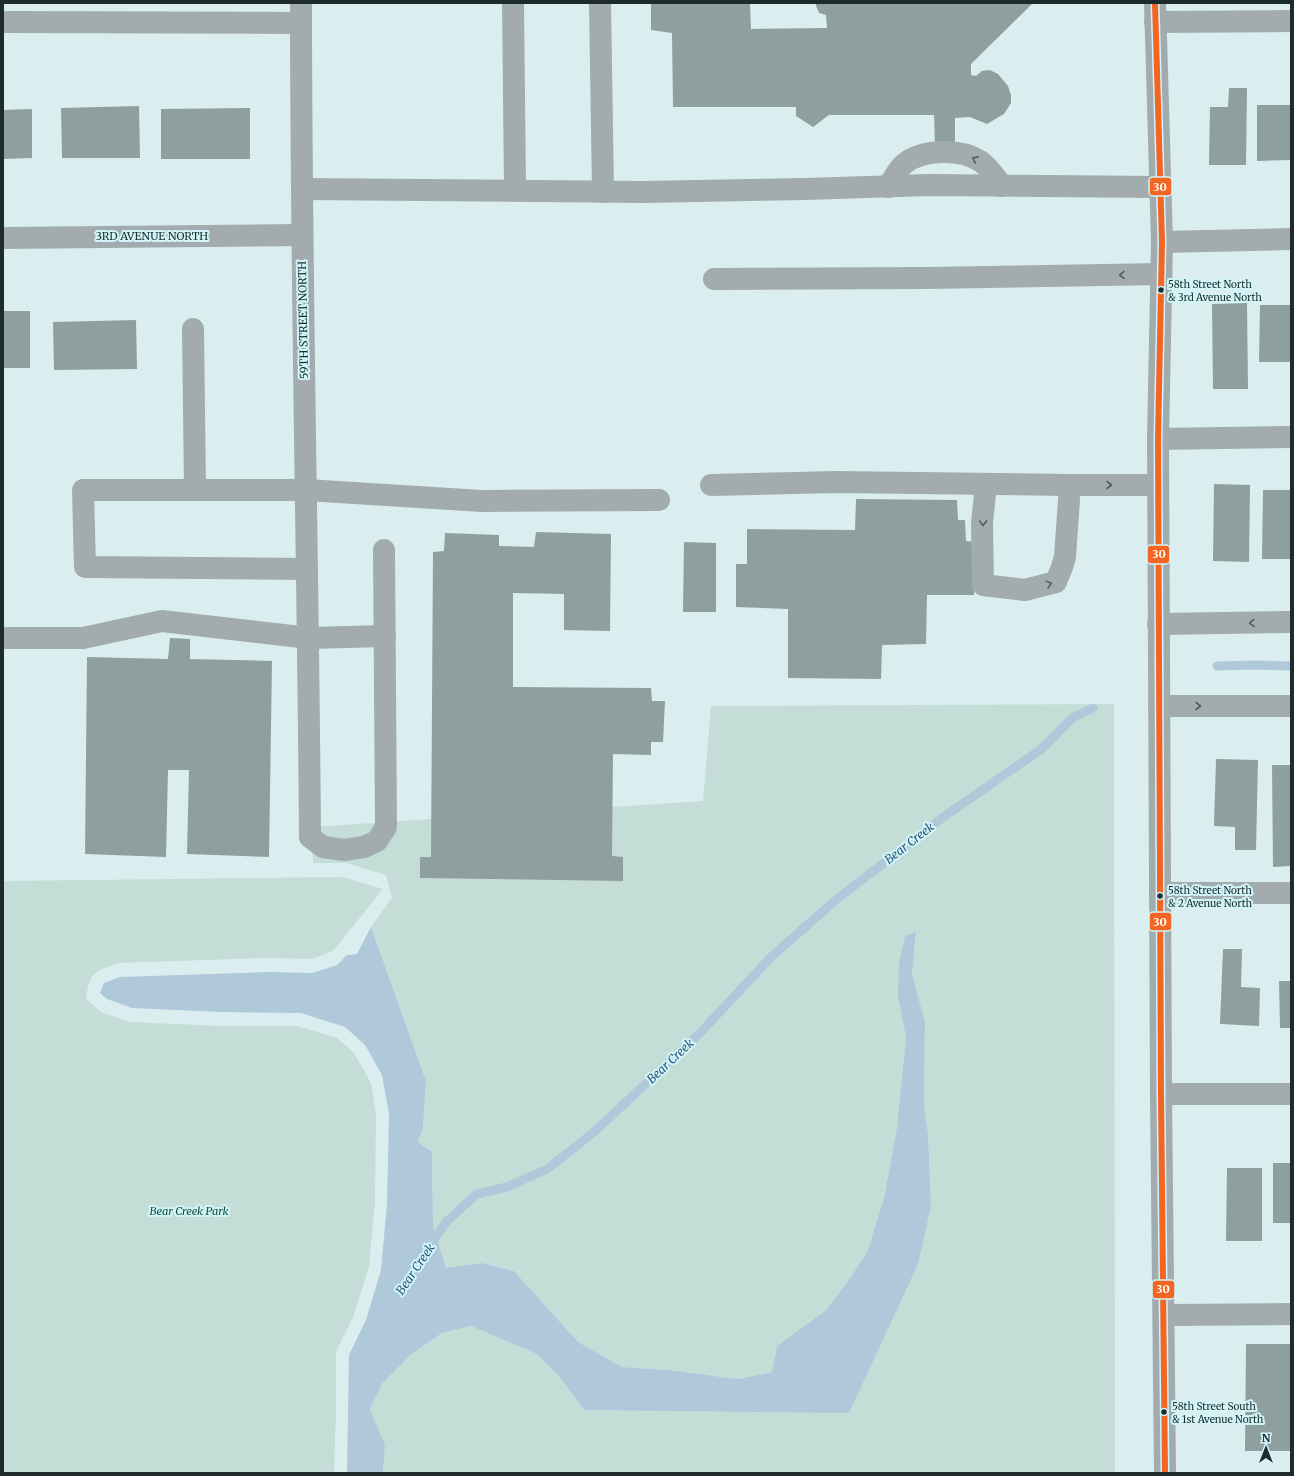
<svg xmlns="http://www.w3.org/2000/svg" width="1294" height="1476" viewBox="0 0 1294 1476" font-family="Merriweather,serif">
<style>
.green{fill:#c5ddd7}
.water{fill:#afc8da}
.lines{fill:none;stroke-linecap:round;stroke-linejoin:round}
.stream{stroke:#afc8da;stroke-width:9}
.building{fill:#8f9f9f}
.minor{stroke:#a2abae;stroke-width:22}
.bus-1-casing{stroke:#d1f5f9;stroke-width:9}
.bus-1{stroke:#f26522;stroke-width:6}
.oneway{stroke:#525e61}
.bus-dot{fill:#1d2b2d;stroke:#d1f5f9;stroke-width:1.5}
.labels{text-anchor:middle;dominant-baseline:central;stroke-width:4;stroke-linejoin:round;paint-order:stroke}
.bus-label{font-size:10px;fill:#1d2b2d;stroke:#d1f5f9;text-anchor:start}
.street-label{font-size:11px;fill:#1d2b2d;stroke:#d1f5f9}
.park-label{font-size:11px;font-style:italic;fill:#0c5039;stroke:#d1f5f9}
.water-label{font-size:12px;font-style:italic;fill:#2a5579;stroke:#d1f5f9}
.line-badge{stroke:#d1f5f9;stroke-width:1.5}
.badge-label{font-size:11px;text-anchor:middle;font-weight:bold;fill:#fff}
</style>
<rect width="100%" height="100%" fill="#daeef0"/>
<g class="green">
<path d="M1114,704L1115,1473H383L385,1445L370,1409L382,1384L412,1354L442,1333L471,1326L537,1354L558,1375L849,1413L931,1206L928,1133L924,1104L925,1022L912,974L916,933L905,936L898,997L906,1038L897,1127L884,1198L867,1253L843,1288L825,1311L777,1346L772,1372L738,1379L667,1370L622,1367L578,1342L514,1271L482,1263L446,1268L433,1226L432,1152L418,1142L423,1128L426,1081L371,927L392,898L386,875L346,863H313L312,827L703,801L711,706Z"/>
<path d="M343,877L383,889L333,951L312,959L267,958L118,963C93,972 90,972 86,999L101,1012L129,1022L222,1026H297L337,1038L354,1053L371,1083L376,1114L375,1202L369,1266L354,1315L336,1352V1413L334,1473H3V881Z"/>
</g>
<path class="water" d="M371,927L426,1081L423,1128L418,1142L432,1152L433,1226L446,1268L482,1263L514,1271L578,1342L622,1367L667,1370L738,1379L772,1372L777,1346L825,1311L843,1288L867,1253L884,1198L897,1127L906,1038L898,997L899,964L905,936L916,932L912,974L925,1022L924,1104L928,1133L931,1206L918,1264L849,1413L585,1410L558,1375L537,1354L471,1326L442,1333L412,1354L382,1384L370,1409L385,1445L383,1473H347L349,1355L366,1320L381,1270L387,1204L389,1114L382,1075L365,1045L345,1027L301,1013L222,1012L132,1008L107,999L100,993L104,983L120,977L268,972L312,973L337,965L347,955L357,954Z"/>
<g class="lines">
<g class="stream">
<path d="M1217,666L1256,665L1291,666"/>
<path d="M430,1246L446,1222L477,1194L507,1187L547,1169L594,1132L701,1032L771,957L837,899L942,818L1043,748L1072,718L1093,708"/>
</g>
</g>
<g class="building">
<path d="M651,3H750L751,29L827,28L826,15L819,13L815,3H1033L971,64V75L976,76L982,71L990,70L998,74L1008,86L1011,95V103L1004,114L987,124L970,117L955,118V147L935,146L934,115H829L813,127L796,116V107H673L672,33L651,30Z"/>
<path d="M1229,88H1247L1246,165H1209L1210,107H1228Z"/>
<path d="M1257,105H1291V160L1257,161Z"/>
<path d="M139,106L140,158H62L61,108Z"/>
<path d="M250,108V159H161V109Z"/>
<path d="M32,109V158L3,159V110Z"/>
<path d="M1247,303L1248,389H1213L1212,304Z"/>
<path d="M1260,305H1291V362H1259Z"/>
<rect x="3" y="311" width="27" height="57"/>
<path d="M136,320L137,369L54,370L53,322Z"/>
<path d="M1214,484L1250,485L1249,562L1213,561Z"/>
<path d="M1263,490H1291V559H1262Z"/>
<path d="M856,499L957,500L958,520H965L966,541L976,542L974,595H927L926,644L882,645L881,679L788,678V609L736,607V564H747V529L855,530Z"/>
<path d="M536,532L611,534L610,631L564,630V594L513,593V687L651,688L652,701H665L663,742H651V755L613,754L612,856L623,857V881L420,878V857H431L433,552L444,551L445,533L499,535V546L534,547Z"/>
<path d="M684,542L716,543V612H683Z"/>
<path d="M170,638L190,639V659L272,661L269,857L187,854L189,770H168L166,857L85,854L87,657L168,659Z"/>
<path d="M1216,759L1258,760L1256,850H1235V827L1214,826Z"/>
<path d="M1272,765H1291V866L1273,867Z"/>
<path d="M1223,949H1242L1241,987L1260,988L1259,1026L1220,1024Z"/>
<path d="M1279,981H1291V1028H1280Z"/>
<rect x="1273" y="1163" width="18" height="60"/>
<path d="M1227,1168H1262V1241H1226Z"/>
<path d="M1246,1344H1291V1451H1245Z"/>
</g>
<g class="lines">
<g class="minor">
<path d="M301,3C301,281 308,559 310,837L323,847L344,850L364,847L377,841L386,827L384,550"/>
<path d="M513,3L515,190"/>
<path d="M600,3L603,192"/>
<path d="M1155,3L1162,242L1158,439L1161,1094L1165,1473"/>
<path d="M3,22L301,23"/>
<path d="M1155,22L1291,21"/>
<path d="M888,187C893,180 897,170 904,164C922,149 960,148 980,161C989,167 995,177 1002,186"/>
<path d="M302,189L643,192L806,189L929,185L1160,187"/>
<path d="M3,238L302,235"/>
<path d="M1162,242L1291,239"/>
<path d="M714,279L927,278L1161,274"/>
<path d="M193,329L195,490"/>
<path d="M1158,439L1291,437"/>
<path d="M986,484L982,523L983,585L1025,590L1056,582L1062,567L1065,557L1070,485"/>
<path d="M711,485L836,482L1070,485H1158"/>
<path d="M307,569L85,567L83,490H306L482,501L659,500"/>
<path d="M1158,624L1291,622"/>
<path d="M3,638H83L162,621L309,638L385,636"/>
<path d="M1159,706H1291"/>
<path d="M1160,893H1291"/>
<path d="M1161,1094H1291"/>
<path d="M1164,1315L1291,1314"/>
</g>
<g class="bus-1-casing">
<path id="bus-1" d="M1155,3L1162,242L1158,439L1161,1094L1165,1473"/>
</g>
<use href="#bus-1" class="bus-1"/>
</g>
<defs><path id="oneway-chevron" d="M-2-3.5L2.5 0L-2 3.5" fill="none" stroke-width="1.6" stroke-linecap="round" stroke-linejoin="round"/></defs>
<g class="oneway">
<use href="#oneway-chevron" transform="translate(975 159) rotate(-156)"/>
<use href="#oneway-chevron" transform="translate(1122 275) rotate(179)"/>
<use href="#oneway-chevron" transform="translate(1109 485)"/>
<use href="#oneway-chevron" transform="translate(983 523) rotate(92)"/>
<use href="#oneway-chevron" transform="translate(1049 584) rotate(-15)"/>
<use href="#oneway-chevron" transform="translate(1252 623) rotate(179)"/>
<use href="#oneway-chevron" transform="translate(1198 706)"/>
</g>
<g class="bus-dot">
<circle cx="1161" cy="290" r="3.5"/>
<circle cx="1160" cy="896" r="3.5"/>
<circle cx="1164" cy="1412" r="3.5"/>
</g>
<g class="labels">
<g class="bus-label">
<text x="1168" y="284">58th Street North<tspan x="1168" dy="13">&amp; 3rd Avenue North</tspan></text>
<text x="1168" y="890">58th Street North<tspan x="1168" dy="13">&amp; 2 Avenue North</tspan></text>
<text x="1172" y="1406">58th Street South<tspan x="1172" dy="13">&amp; 1st Avenue North</tspan></text>
</g>
<g class="street-label">
<text x="152" y="236">3RD AVENUE NORTH</text>
<text transform="translate(303 320) rotate(-91)">59TH STREET NORTH</text>
</g>
<g class="park-label">
<text x="189" y="1211">Bear Creek Park</text>
</g>
<g class="water-label">
<text transform="translate(909 843) rotate(-38)">Bear Creek</text>
<text transform="translate(670 1061) rotate(-43)">Bear Creek</text>
<text transform="translate(415 1269) rotate(-56)">Bear Creek</text>
</g>
</g>
<g class="line-badge">
<rect x="1149" y="177" width="23" height="19" rx="4" fill="#f26522"/>
<rect x="1147" y="545" width="23" height="19" rx="4" fill="#f26522"/>
<rect x="1149" y="912" width="23" height="19" rx="4" fill="#f26522"/>
<rect x="1152" y="1280" width="23" height="19" rx="4" fill="#f26522"/>
</g>
<g class="badge-label">
<text x="1160" y="191">30</text>
<text x="1159" y="558">30</text>
<text x="1160" y="926">30</text>
<text x="1163" y="1293">30</text>
</g>
<rect width="1294" height="1476" fill="none" stroke="#1d2b2d" stroke-width="8"/>
<g transform="translate(1266 1448)" stroke="#d1f5f9" stroke-width="3" paint-order="stroke">
<path d="M0-3L7 15L0 10L-7 15Z" fill="#1d2b2d"/>
<text y="-6" font-size="11" font-weight="bold" text-anchor="middle" fill="#1d2b2d">N</text>
</g>
</svg>
